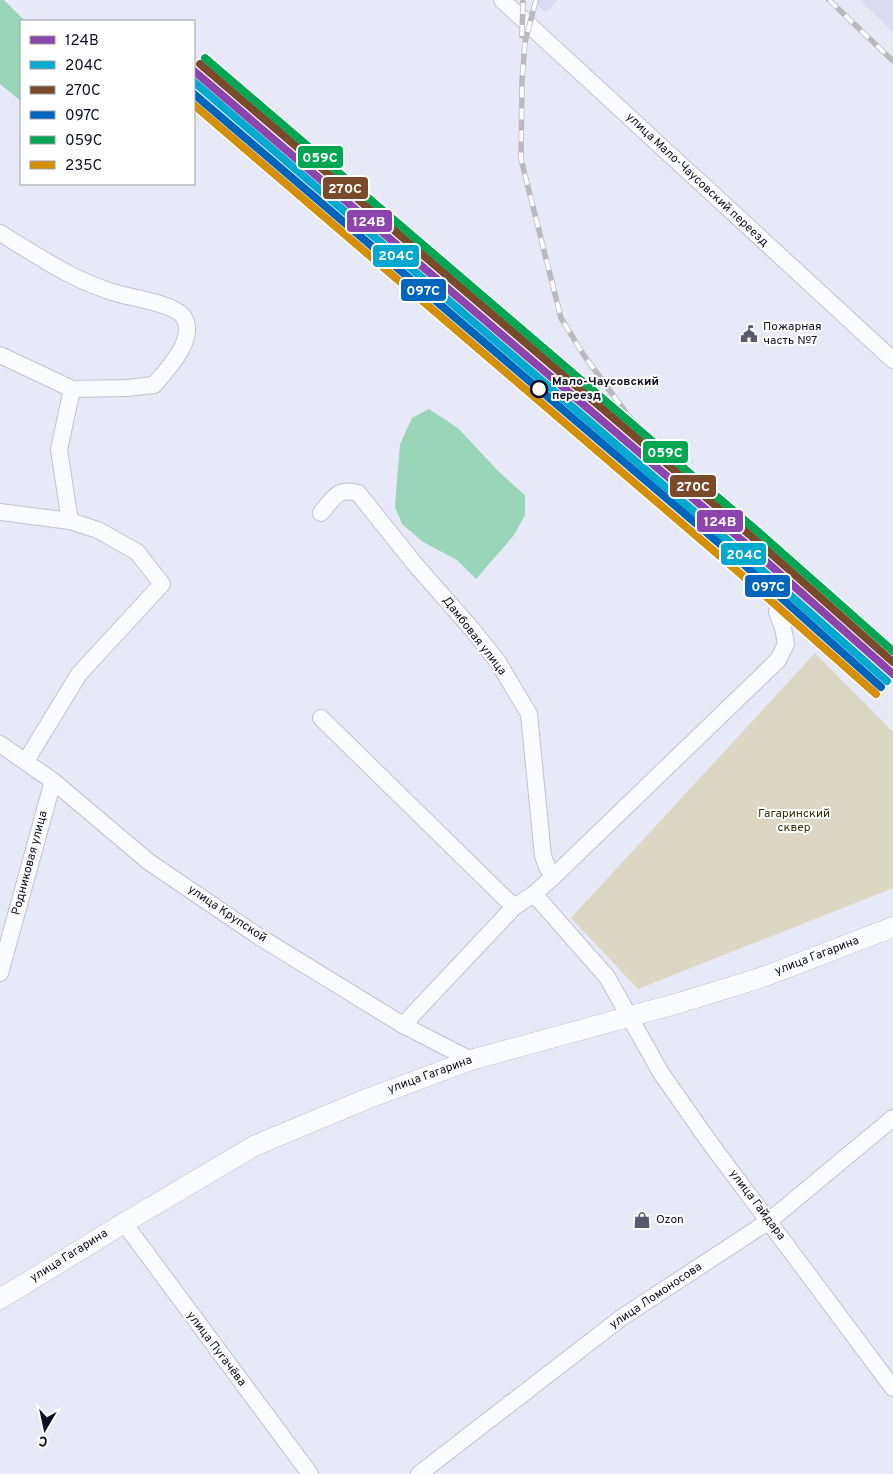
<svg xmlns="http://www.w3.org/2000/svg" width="893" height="1474" viewBox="0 0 893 1474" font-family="Overpass,sans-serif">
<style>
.built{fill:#d9dcf1}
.green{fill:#dbd7c3}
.water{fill:#99d5b9}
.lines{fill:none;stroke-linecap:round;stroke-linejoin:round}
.minor-casing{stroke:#bfc1d3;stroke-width:18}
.major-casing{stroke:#bfc1d3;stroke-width:21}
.minor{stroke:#fbfcfe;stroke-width:16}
.major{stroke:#fbfcfe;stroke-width:20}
.rail-casing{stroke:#bababe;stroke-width:5.5}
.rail{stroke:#fff;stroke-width:4;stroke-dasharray:11;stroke-linecap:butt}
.rail-1-casing{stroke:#fff;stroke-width:11}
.rail-2-casing{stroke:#fff;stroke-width:11}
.rail-3-casing{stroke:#fff;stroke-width:11}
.rail-4-casing{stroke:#fff;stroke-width:11}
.rail-5-casing{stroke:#fff;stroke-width:11}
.rail-6-casing{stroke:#fff;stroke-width:11}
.rail-1{stroke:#8e44ad;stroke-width:8}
.rail-2{stroke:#00a9ce;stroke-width:8}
.rail-3{stroke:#7a4b2a;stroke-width:8}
.rail-4{stroke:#0065bd;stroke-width:8}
.rail-5{stroke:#00a651;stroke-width:8}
.rail-6{stroke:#d48f05;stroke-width:8}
.stop-dot{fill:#fff;stroke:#0d0e22;stroke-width:2.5}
.labels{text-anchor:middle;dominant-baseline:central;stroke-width:4;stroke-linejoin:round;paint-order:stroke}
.street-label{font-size:12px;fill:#0d0e22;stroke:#fff}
.poi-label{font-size:12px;fill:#0d0e22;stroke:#fff;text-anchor:start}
.stop-label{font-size:12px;font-weight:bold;fill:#0d0e22;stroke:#fff;text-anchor:start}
.park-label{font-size:12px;fill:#342e08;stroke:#fff}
.line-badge{stroke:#fff;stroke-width:2}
.badge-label{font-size:14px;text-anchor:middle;font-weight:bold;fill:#fff}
</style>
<rect width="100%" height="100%" fill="#e7e9f7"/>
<g class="built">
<path d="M532,0H558L546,13Z"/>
<path d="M860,0H893V32Z"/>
</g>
<path class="green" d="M815,653L893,732V888L638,989L571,918Z"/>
<g class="water">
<path d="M0,0H4L25,21H21V101L0,84Z"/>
<path d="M429,409L459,429L498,471L525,495V515L514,535L476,579L457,560L423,542L402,524L395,507L400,444L412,418Z"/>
</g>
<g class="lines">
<g class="minor-casing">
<g id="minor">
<path d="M502,0L893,360"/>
<path d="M0,233C38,256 75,282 119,294C134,298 174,304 183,316C198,338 167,370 154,385L127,388L72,389"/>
<path d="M0,355L72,389L59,450L70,521"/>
<path d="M0,512L70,521L98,530L137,552L162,584L79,674L26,761"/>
<path d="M321,513C333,499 337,487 358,493L414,563L471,628L498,662L529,714L543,856L547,867L553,877"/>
<path d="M321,718L514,907"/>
<path d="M0,744L53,781L149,862L258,936L403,1025L471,1060"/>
<path d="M534,894L607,977L661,1073L710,1143L893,1388"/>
<path d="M0,973L53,781"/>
<path d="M403,1025L514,907L534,894L553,877L778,660L786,644L783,628L777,612"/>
<path d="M124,1223L310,1474"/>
<path d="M419,1474L621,1318L769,1221L893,1118"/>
</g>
</g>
<g class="major-casing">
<path id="major" d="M0,1299L124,1223L254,1146L364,1100L471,1060L679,1003L763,977L893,927"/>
</g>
<use href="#minor" class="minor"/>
<use href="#major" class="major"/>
<g class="rail-casing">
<g id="rail">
<path d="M536,0L525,42L522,81L521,159L561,318L583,354L627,414L752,549"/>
<path d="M829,0L893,61"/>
<path d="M522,36L523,0"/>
</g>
</g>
<use href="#rail" class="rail"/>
<g class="rail-1-casing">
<path id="rail-1" d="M194,71L752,549L893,674"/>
</g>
<g class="rail-2-casing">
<path id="rail-2" d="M194,82L746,556L887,681"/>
</g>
<g class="rail-3-casing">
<path id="rail-3" d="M200,64L758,542L893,662"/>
</g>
<g class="rail-4-casing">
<path id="rail-4" d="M194,94L741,562L881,687"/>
</g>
<g class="rail-5-casing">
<path id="rail-5" d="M205,58L763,536L893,651"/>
</g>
<g class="rail-6-casing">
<path id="rail-6" d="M194,105L735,569L876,694"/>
</g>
<use href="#rail-1" class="rail-1"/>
<use href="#rail-2" class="rail-2"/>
<use href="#rail-3" class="rail-3"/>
<use href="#rail-4" class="rail-4"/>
<use href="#rail-5" class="rail-5"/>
<use href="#rail-6" class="rail-6"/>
</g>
<defs>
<g id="civic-bare" transform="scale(1.35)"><path d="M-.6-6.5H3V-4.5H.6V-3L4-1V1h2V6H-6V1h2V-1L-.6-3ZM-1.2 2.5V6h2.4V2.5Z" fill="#595b6d" stroke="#fff" stroke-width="2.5" paint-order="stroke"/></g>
<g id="shop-bare" transform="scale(1.35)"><path d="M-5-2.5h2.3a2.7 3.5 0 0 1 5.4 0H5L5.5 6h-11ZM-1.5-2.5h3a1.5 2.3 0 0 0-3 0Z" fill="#595b6d" stroke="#fff" stroke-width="2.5" paint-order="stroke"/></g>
</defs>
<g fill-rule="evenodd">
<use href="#civic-bare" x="749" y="334"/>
<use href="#shop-bare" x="642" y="1220"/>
</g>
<circle class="stop-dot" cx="539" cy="389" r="8"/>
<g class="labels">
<g class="street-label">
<text transform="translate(697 180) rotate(43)">улица Мало-Чаусовский переезд</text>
<text transform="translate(474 636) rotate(52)">Дамбовая улица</text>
<text transform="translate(30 863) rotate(-75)">Родниковая улица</text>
<text transform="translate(227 914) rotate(34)">улица Крупской</text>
<text transform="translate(817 956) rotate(-21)">улица Гагарина</text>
<text transform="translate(430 1075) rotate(-20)">улица Гагарина</text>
<text transform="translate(757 1205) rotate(53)">улица Гайдара</text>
<text transform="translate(69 1256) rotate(-32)">улица Гагарина</text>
<text transform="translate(656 1296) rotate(-34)">улица Ломоносова</text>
<text transform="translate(216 1349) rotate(53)">улица Пугачёва</text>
</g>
<g class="poi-label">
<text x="763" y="327">Пожарная<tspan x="763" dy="14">часть №7</tspan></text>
<text x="656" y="1220">Ozon</text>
</g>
<g class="stop-label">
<text x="552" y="382">Мало-Чаусовский<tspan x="552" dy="14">переезд</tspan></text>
</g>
<g class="park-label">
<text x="794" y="814">Гагаринский<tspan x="794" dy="14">сквер</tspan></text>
</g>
</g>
<g class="line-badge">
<rect x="297" y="145" width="47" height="24" rx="5" fill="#00a651"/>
<rect x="322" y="176" width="47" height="24" rx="5" fill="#7a4b2a"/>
<rect x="346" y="209" width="47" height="24" rx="5" fill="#8e44ad"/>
<rect x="372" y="244" width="48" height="24" rx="5" fill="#00a9ce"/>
<rect x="400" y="278" width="47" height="24" rx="5" fill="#0065bd"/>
<rect x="642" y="440" width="47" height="24" rx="5" fill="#00a651"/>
<rect x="669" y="474" width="48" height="24" rx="5" fill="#7a4b2a"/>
<rect x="696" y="509" width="48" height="24" rx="5" fill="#8e44ad"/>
<rect x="720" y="542" width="47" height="24" rx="5" fill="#00a9ce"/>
<rect x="744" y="574" width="47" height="24" rx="5" fill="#0065bd"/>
</g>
<g class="badge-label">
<text x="320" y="162">059С</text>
<text x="345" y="193">270С</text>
<text x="369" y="226">124В</text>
<text x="396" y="260">204С</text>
<text x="423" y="295">097С</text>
<text x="665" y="457">059С</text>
<text x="693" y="491">270С</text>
<text x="720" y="526">124В</text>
<text x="744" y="559">204С</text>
<text x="768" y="591">097С</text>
</g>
<rect x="20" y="20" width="175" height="165" fill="#ffffff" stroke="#9e9fa7"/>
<rect x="30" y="36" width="25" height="8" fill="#8e44ad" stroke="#9e9fa7"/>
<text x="65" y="45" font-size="15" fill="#0d0e22">124В</text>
<rect x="30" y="61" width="25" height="8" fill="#00a9ce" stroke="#9e9fa7"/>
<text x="65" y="70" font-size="15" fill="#0d0e22">204С</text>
<rect x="30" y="86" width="25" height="8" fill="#7a4b2a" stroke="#9e9fa7"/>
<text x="65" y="95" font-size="15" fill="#0d0e22">270С</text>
<rect x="30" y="111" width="25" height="8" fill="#0065bd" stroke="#9e9fa7"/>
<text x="65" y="120" font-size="15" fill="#0d0e22">097С</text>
<rect x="30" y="136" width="25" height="8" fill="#00a651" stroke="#9e9fa7"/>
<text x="65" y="145" font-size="15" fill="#0d0e22">059С</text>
<rect x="30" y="161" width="25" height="8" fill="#d48f05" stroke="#9e9fa7"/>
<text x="65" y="170" font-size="15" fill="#0d0e22">235С</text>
<g transform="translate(45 1429) rotate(189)" stroke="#ffffff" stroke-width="4" paint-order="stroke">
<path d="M0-4L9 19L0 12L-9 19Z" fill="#0d0e22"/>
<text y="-8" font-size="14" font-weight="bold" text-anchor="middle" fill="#0d0e22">С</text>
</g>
</svg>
